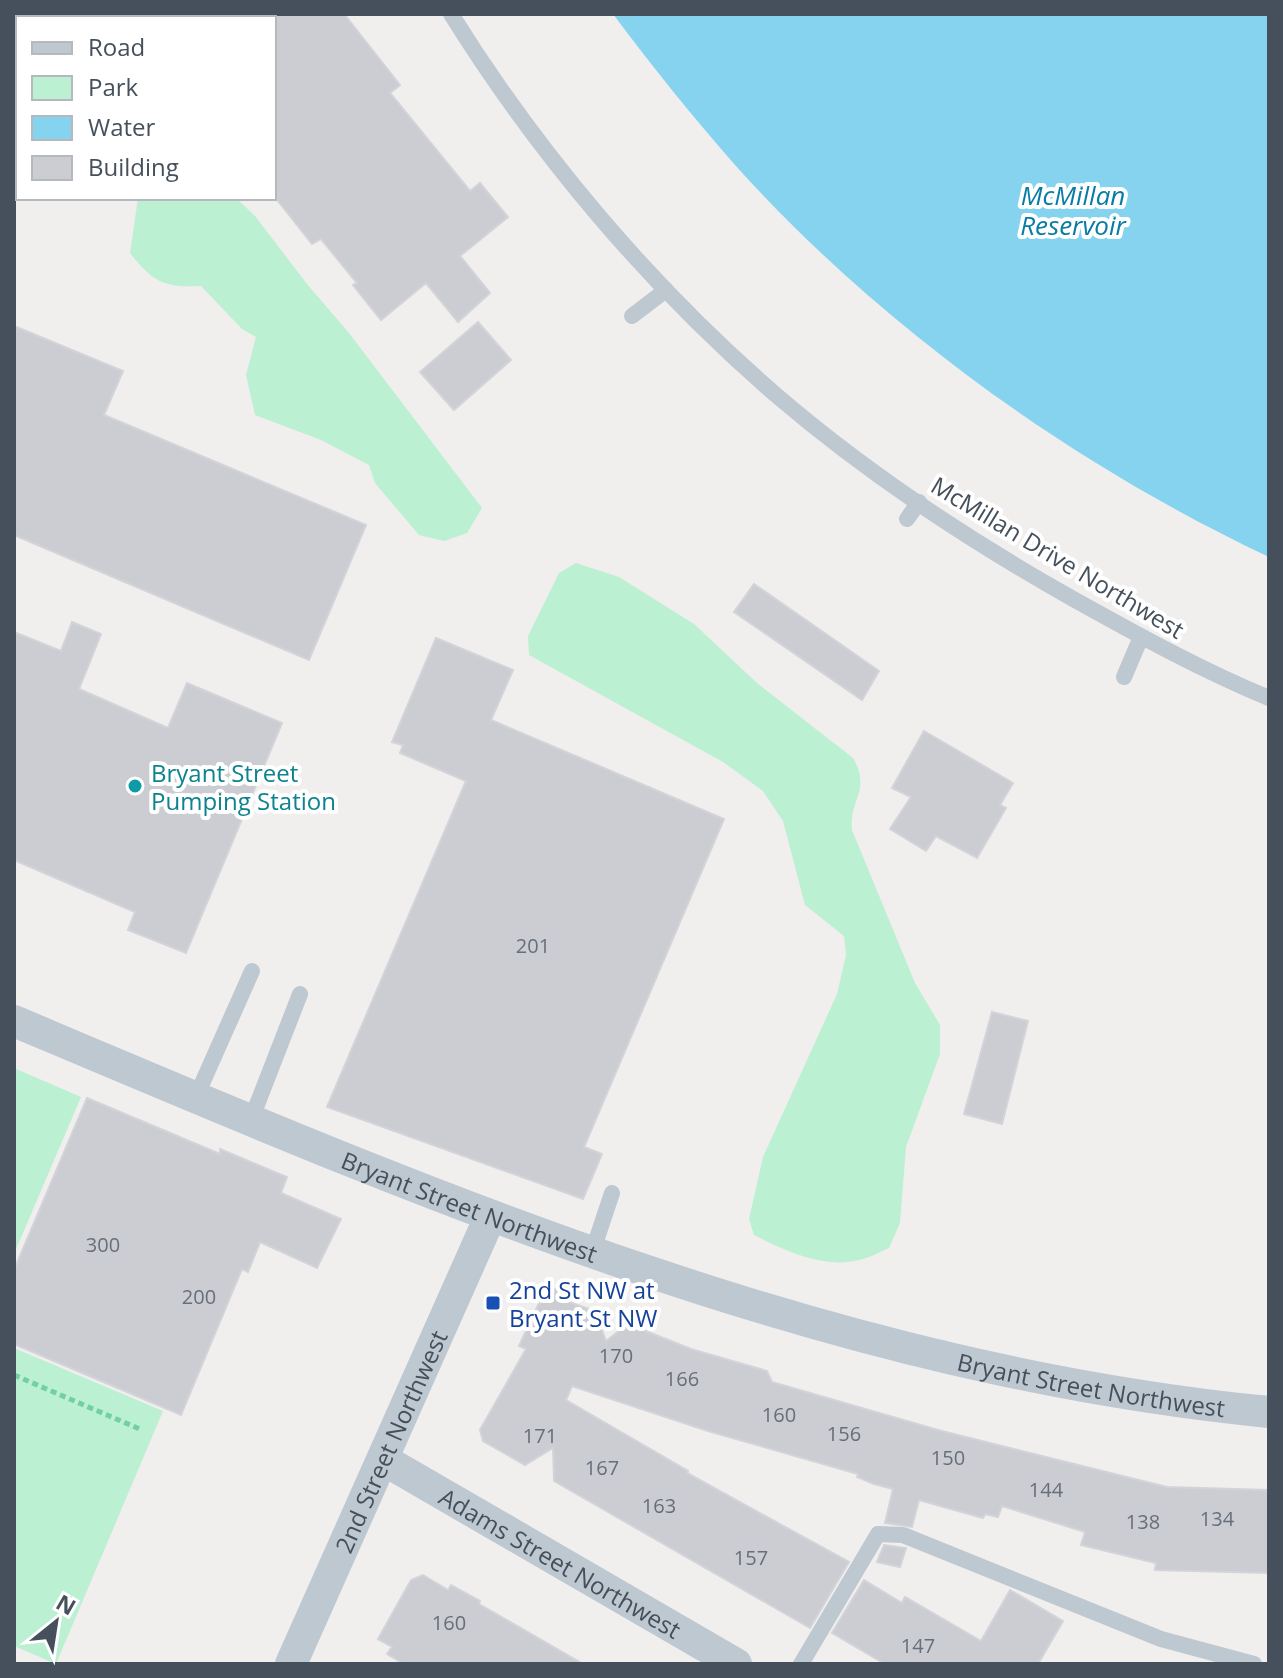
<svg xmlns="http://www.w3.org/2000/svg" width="1283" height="1678" viewBox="0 0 1283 1678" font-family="'Open Sans',sans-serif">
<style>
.green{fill:#bbf0d2}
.water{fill:#86d3ef}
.building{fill:#cbcdd3;stroke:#d2d4da;stroke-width:2}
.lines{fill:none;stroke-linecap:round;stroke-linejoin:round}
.path{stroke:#72cfa6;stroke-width:5;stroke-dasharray:6 4;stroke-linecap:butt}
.service{stroke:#bec8d1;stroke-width:16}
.minor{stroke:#bec8d1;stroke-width:32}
.culture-dot{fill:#0f9aa8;stroke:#fff;stroke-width:3}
.transit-dot{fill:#1a4fb4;stroke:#fff;stroke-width:3}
.labels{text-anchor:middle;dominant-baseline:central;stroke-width:8;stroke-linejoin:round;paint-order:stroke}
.number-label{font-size:20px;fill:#676f7a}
.street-label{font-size:24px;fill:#46505c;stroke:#fff}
.culture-label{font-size:24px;fill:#0d838f;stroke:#fff;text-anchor:start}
.transit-label{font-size:24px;fill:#164399;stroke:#fff;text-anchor:start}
.water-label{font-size:26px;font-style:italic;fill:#087ca5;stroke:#fff}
</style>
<rect width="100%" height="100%" fill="#f1eeee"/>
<g class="green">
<path d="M138,198H236L255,216L307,284L349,333L482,508L467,533L444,541L419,535L375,483L369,465L321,440L255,415L246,375L256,337L242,329L201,286C164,288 153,282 130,253Z"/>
<path d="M576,563L619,577L694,624L757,683L853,758C872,791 848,801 852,830L915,983L940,1025V1054L906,1147L900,1223L889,1248C880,1252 869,1258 859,1260C823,1269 785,1251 754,1235L749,1219L763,1157L837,994L846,955L844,936L805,905L783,821L763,791L723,762L529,655L528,636L559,573Z"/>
<path d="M14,1068L81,1097L14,1254Z"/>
<path d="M14,1348L163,1411L56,1664L14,1646Z"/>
</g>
<path class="water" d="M613,14H1269V557C1072,464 881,327 735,165C692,116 652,66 613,14Z"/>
<g class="building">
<path d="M274,14H344L400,85L390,93L470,191L480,183L508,217L460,256L490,293L458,322L426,283L381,320L353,285L357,283L321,239L312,244L274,196Z"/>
<path d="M478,322L511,360L454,410L420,372Z"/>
<path d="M14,326L123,371L104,415L366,525L309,660L14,535Z"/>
<path d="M754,584L879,671L862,700L734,612Z"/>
<path d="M72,622L101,634L79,689L168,728L187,683L282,723L186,953L128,930L135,912L14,860V632L61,651Z"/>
<path d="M436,638L513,670L491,720L724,819L584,1147L602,1154L583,1199L327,1107L466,781L400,753L403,745L392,742Z"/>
<path d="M924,731L1013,783L1000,805L1006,808L977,858L936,836L926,851L890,829L911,797L892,788Z"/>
<path d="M992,1012L1028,1021L1002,1124L964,1114Z"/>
<path d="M87,1098L220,1154V1149L287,1177L281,1193L341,1219L317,1268L260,1242L248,1272L242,1269L181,1415L14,1344V1270Z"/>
<path d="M559,1286L563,1300L595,1311L606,1341L628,1324L691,1349L767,1371L772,1382L938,1430L1167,1487L1269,1490V1573L1155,1570L1156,1563L1081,1545L1085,1532L1002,1506L998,1517L985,1514L983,1518L919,1500L912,1527L885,1523L893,1489L874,1484L857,1477L858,1474L708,1431L572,1386L566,1400L688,1471L687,1473L849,1562L810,1628L554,1481L553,1448L525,1465L483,1441L480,1430L526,1349L519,1346L538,1305Z"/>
<path d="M884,1545L906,1548L900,1567L877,1562Z"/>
<path d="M423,1575L448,1590L451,1585L480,1601L479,1604L583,1664H404L387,1654L392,1647L378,1639L411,1580Z"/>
<path d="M864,1580L902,1603L905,1597L981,1641L1010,1590L1063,1621L1038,1664H885L832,1633Z"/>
</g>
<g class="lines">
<path class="path" d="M14,1375L142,1430"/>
<g class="service">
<path d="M451,14C539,155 650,286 776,395C867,473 970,541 1075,600C1138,635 1201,670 1269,698"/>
<path d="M632,316L666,290"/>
<path d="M907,519L919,502"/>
<path d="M1124,677L1141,637"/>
<path d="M196,1097L252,971"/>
<path d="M251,1120L300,994"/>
<path d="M592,1253L612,1193"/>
<path d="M801,1664L878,1534L903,1535L1161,1639L1254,1664"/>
</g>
<g class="minor">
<path id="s1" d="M14,1021C419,1192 827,1369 1269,1412"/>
<path id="s2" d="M384,1460L736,1664"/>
<path id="s3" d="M291,1664L490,1217"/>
</g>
</g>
<circle class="culture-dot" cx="135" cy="786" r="8"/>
<rect class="transit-dot" x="485" y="1295" width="16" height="16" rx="4"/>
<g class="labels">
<g class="number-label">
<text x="533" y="945">201</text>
<text x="103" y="1244">300</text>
<text x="199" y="1296">200</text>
<text x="616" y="1355">170</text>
<text x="682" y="1378">166</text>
<text x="779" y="1414">160</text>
<text x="844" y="1433">156</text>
<text x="540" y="1435">171</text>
<text x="948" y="1457">150</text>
<text x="602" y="1467">167</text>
<text x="1046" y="1489">144</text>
<text x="659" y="1505">163</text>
<text x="1217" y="1518">134</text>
<text x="1143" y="1521">138</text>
<text x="751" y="1557">157</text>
<text x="449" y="1622">160</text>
<text x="918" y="1645">147</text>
</g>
<g class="street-label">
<text transform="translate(1058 557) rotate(31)">McMillan Drive Northwest</text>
<text stroke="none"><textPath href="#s1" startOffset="492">Bryant Street Northwest</textPath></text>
<text stroke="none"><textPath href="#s1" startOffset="1140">Bryant Street Northwest</textPath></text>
<text stroke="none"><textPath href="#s3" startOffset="244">2nd Street Northwest</textPath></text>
<text stroke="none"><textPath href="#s2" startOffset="204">Adams Street Northwest</textPath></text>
</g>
<g class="culture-label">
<text x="151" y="772">Bryant Street<tspan x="151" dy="28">Pumping Station</tspan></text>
</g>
<g class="transit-label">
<text x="509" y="1289">2nd St NW at<tspan x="509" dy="28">Bryant St NW</tspan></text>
</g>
<g class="water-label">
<text x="1073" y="195">McMillan<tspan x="1073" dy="30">Reservoir</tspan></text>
</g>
</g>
<rect width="1283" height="1678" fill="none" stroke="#46505c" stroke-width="32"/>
<rect x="16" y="16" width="260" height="184" fill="#ffffff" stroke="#b5b9be" stroke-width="2"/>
<rect x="32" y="42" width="40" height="12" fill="#bec8d1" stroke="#b5b9be" stroke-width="2"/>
<text x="88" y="56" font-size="24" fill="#46505c">Road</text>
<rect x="32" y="76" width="40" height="24" fill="#bbf0d2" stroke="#b5b9be" stroke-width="2"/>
<text x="88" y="96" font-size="24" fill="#46505c">Park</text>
<rect x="32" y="116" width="40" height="24" fill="#86d3ef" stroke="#b5b9be" stroke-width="2"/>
<text x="88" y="136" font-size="24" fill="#46505c">Water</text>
<rect x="32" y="156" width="40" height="24" fill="#cbcdd3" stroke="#b5b9be" stroke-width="2"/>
<text x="88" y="176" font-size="24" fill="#46505c">Building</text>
<g transform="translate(56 1622) rotate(30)" stroke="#ffffff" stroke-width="6" paint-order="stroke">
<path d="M0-6L14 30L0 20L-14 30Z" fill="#46505c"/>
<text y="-12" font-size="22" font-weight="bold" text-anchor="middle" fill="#46505c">N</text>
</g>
</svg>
